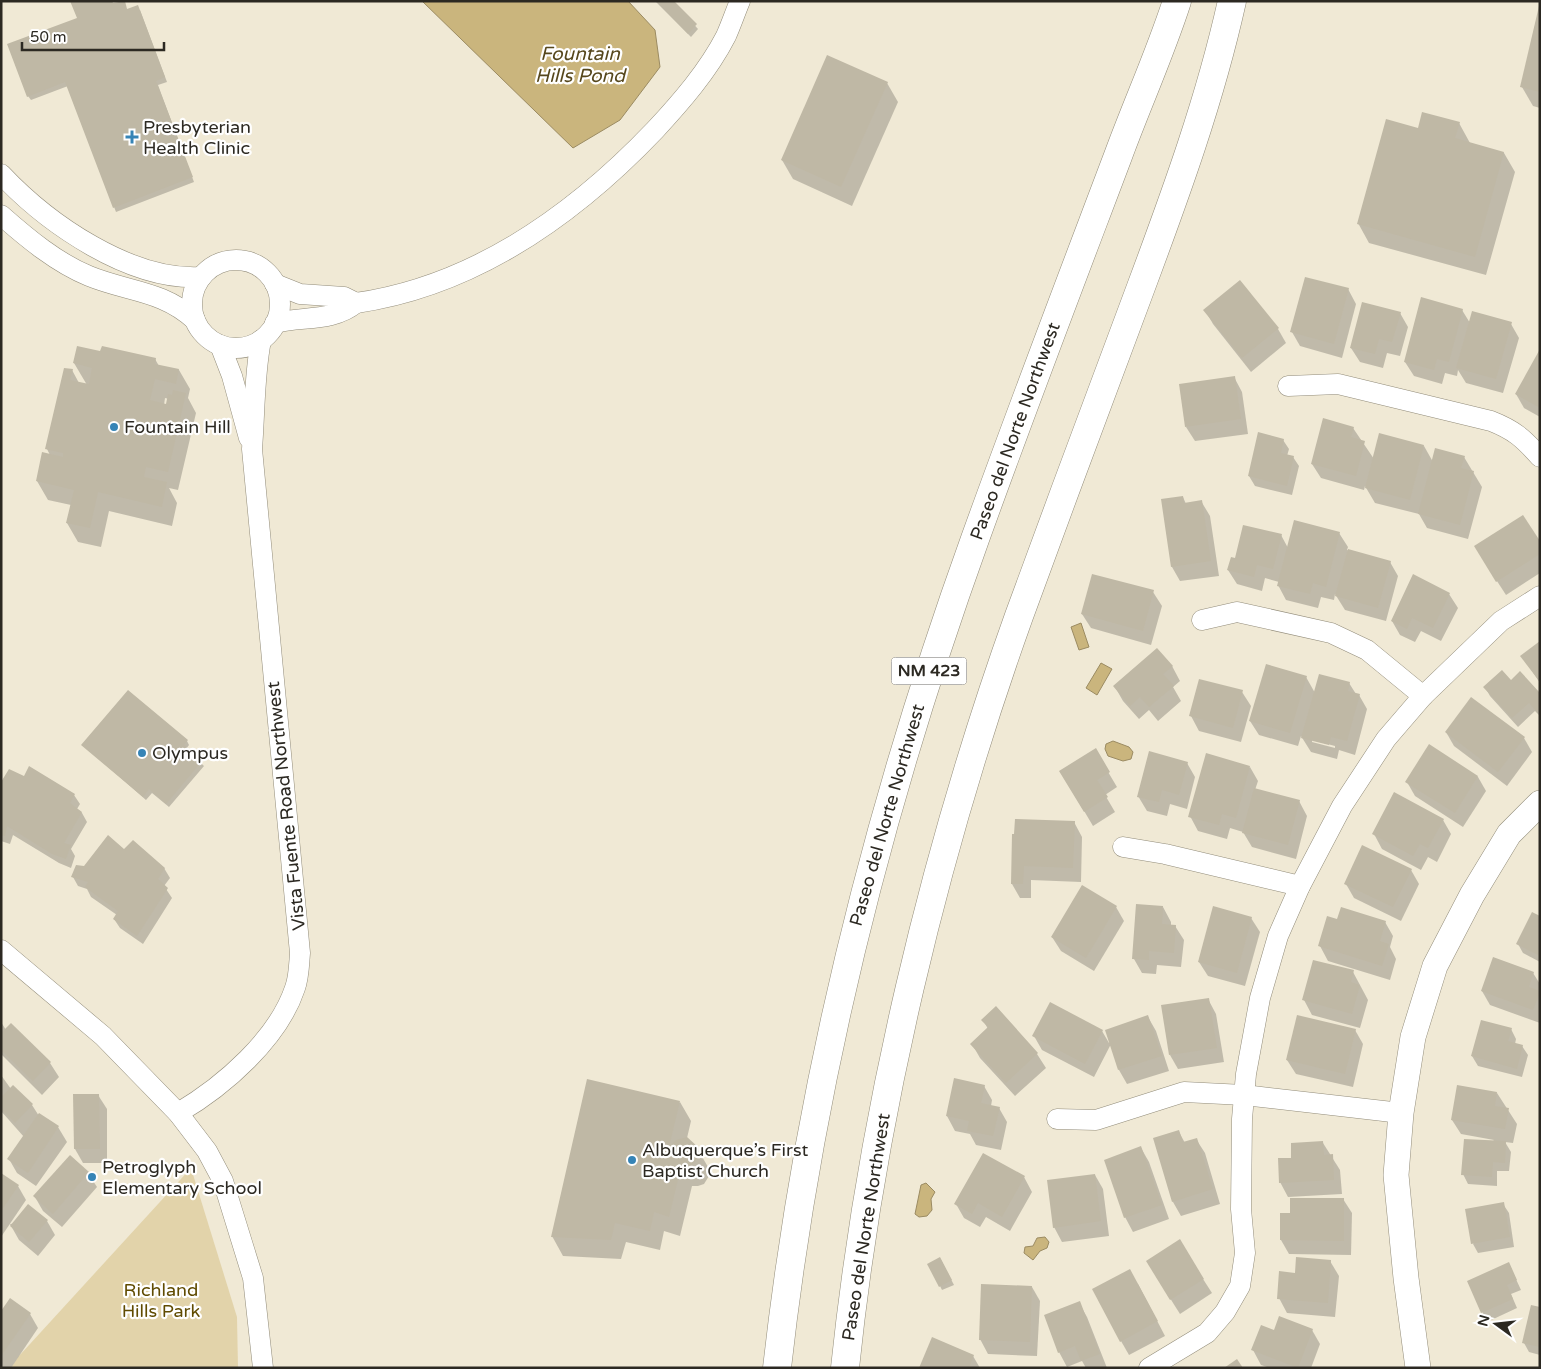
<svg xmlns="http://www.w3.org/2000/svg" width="1541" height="1369" viewBox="0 0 1541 1369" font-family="'Varela Round',sans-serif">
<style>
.green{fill:#e2d3aa}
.water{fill:#cab57d;stroke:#9b8b62}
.shadow{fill:#0003;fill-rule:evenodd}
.building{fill:#bfb8a5}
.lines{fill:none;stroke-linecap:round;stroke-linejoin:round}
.minor-casing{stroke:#928c7a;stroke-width:21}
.tertiary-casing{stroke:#928c7a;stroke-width:26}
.primary-casing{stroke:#928c7a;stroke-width:29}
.minor{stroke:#fff;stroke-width:20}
.tertiary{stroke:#fff;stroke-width:25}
.primary{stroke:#fff;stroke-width:28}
.poi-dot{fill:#3684b6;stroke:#fff;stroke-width:2}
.labels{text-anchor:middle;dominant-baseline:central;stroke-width:4.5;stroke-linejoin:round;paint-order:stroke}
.shield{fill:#fff;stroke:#6b6964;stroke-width:1}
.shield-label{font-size:16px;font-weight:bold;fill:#2c2922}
.poi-label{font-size:18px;fill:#2c2922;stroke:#fff;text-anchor:start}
.street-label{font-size:18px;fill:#2c2922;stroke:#fff}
.park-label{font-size:18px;fill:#604b01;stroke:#fff}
.water-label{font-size:19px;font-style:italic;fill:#56471c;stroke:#fff}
</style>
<rect width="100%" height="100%" fill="#f0e9d5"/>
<path class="green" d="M191,1168L237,1317L238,1368H11L19,1356Z"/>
<g class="water">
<path d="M422,1H628L655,30L660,67L620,120L573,148Z"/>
<path d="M1081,623L1089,647L1079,650L1071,627Z"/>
<path d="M1101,663L1112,669L1097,695L1086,688Z"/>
<path d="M1113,741L1129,747L1133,752L1131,759L1123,761L1108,756L1105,749L1106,744Z"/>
<path d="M926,1183L935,1192L931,1199L932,1210L927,1216L919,1217L915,1214L921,1185Z"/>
<path d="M1045,1237L1049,1242L1047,1248L1040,1251L1033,1260L1024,1253L1025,1247L1033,1246L1037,1238Z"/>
</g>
<g class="shadow">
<path d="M123,1L127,10H140L167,82L158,85L194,182L116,212L68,86L31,100L28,96L113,5Z"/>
<path d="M655,1H673L698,29L691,37Z"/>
<path d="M1540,8V108L1533,106L1522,87Z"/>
<path d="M887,83L898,102L852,206L793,179L782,160Z"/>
<path d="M1459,123L1470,143L1504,153L1515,172L1486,275L1369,243L1358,223L1419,130Z"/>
<path d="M1240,281L1278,329L1286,343L1251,372L1213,324L1205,310Z"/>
<path d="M1348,289L1356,304L1342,358L1300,346L1292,332Z"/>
<path d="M1462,310L1470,323L1511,324L1519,338L1503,393L1466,383L1458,370L1457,376L1445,373L1442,384L1414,376L1405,362Z"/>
<path d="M1400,313L1408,327L1400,356L1387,353L1383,368L1360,362L1351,348Z"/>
<path d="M1540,351V417L1524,408L1516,394Z"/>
<path d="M101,353L155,359L159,366L179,370L190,389L188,398L196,413L178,490L169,488L177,503L172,526L109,511L101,547L78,542L67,523L71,505L48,500L37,481L50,455L47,449L72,370L79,383L87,385L74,363ZM165,398L169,399L167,406L164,405Z"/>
<path d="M1234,377L1242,392L1248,434L1195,441L1186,427Z"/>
<path d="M1353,428L1374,459L1424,446L1433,462L1464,457L1482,487L1468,539L1427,528L1419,514L1375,503L1365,486L1364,490L1321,478L1312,464Z"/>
<path d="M1283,440L1289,449L1287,456L1293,457L1299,466L1292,495L1255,486L1249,476Z"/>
<path d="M1183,497L1186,504L1201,501L1210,516L1219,576L1180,581L1172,567L1162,500Z"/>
<path d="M1339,533L1348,547L1347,550L1390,562L1398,576L1386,621L1345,610L1335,594L1334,600L1321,597L1318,608L1286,600L1278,585L1279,582L1265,578L1262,591L1237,584L1228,570L1236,559L1281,535L1288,548Z"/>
<path d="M1540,543V573L1506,595L1484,561Z"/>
<path d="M1153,592L1162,606L1151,645L1091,628L1082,614Z"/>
<path d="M1449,594L1458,608L1441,641L1421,631L1415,642L1400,635L1392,621Z"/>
<path d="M1540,643V683L1522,656Z"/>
<path d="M1172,666L1180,681L1173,687L1181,701L1158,721L1149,710L1139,719L1123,701L1115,687Z"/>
<path d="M1306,677L1315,693L1349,683L1356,694L1359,695L1367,709L1355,755L1339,750L1337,759L1311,752L1301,736L1298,746L1259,735L1250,721ZM1312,740L1335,746V748L1312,742Z"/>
<path d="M1485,687L1540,695V716L1535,711L1518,727L1490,696Z"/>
<path d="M1242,692L1251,706L1241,742L1199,731L1191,716Z"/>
<path d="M1446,732L1524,738L1532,752L1507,786L1454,746Z"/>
<path d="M187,741L189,745L186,749L204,766L169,807L152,793L146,800L83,745Z"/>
<path d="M1429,746L1478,777L1486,791L1463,827L1415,796L1407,782Z"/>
<path d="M1095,750L1117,787L1105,795L1115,812L1093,826L1061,772Z"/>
<path d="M1187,763L1195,777L1187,809L1170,804L1167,816L1147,811L1138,796Z"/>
<path d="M1250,767L1258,781L1255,790L1299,801L1307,816L1296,859L1252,847L1243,832L1230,828L1227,839L1198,831L1190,816Z"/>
<path d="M1,784L74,795L80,804L77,809L82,813L87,822L71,849L75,856L71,868L59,863L13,835L10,844L1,841Z"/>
<path d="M1443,820L1451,834L1437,862L1428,857L1421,870L1382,849L1374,834Z"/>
<path d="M1074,822L1082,837L1081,882L1031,880V898H1020L1012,884L1016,836Z"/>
<path d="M124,850L164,868L170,878L164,886L172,898L143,944L120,928L114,919L117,915L91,897L87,889L78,886L73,877L84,868Z"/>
<path d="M1411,870L1419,884L1401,921L1354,898L1346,884Z"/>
<path d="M1116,907L1124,921L1094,971L1061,951L1052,937Z"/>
<path d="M1163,907L1171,922V926H1175L1184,940L1181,967L1157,965L1156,974L1142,973L1134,959Z"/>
<path d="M1540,917V962L1523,953L1518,944Z"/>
<path d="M1251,918L1260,932L1245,986L1208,976L1199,962Z"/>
<path d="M1338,921L1385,922L1393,936L1390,947L1396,959L1390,980L1328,961L1320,946Z"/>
<path d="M1353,972L1368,1000L1360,1028L1312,1015L1304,1000Z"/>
<path d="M1533,973L1540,984V1023L1490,1005L1482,991Z"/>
<path d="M1208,999L1216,1014L1224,1062L1178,1069L1170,1055Z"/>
<path d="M996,1008L1037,1054L1046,1068L1015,1096L980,1058L972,1044L988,1029L983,1020Z"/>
<path d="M1148,1017L1156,1031L1169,1071L1127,1084L1119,1070L1111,1044L1094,1077L1042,1050L1034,1036L1102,1031L1109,1043Z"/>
<path d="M1,1022L6,1030L11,1025L50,1063L59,1077L42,1095L1,1054Z"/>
<path d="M1511,1029L1516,1039L1515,1044L1522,1046L1528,1055L1522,1077L1478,1066L1472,1056Z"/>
<path d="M1355,1030L1363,1044L1353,1087L1296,1074L1287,1060Z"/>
<path d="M1,1075L11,1089L13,1086L32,1105L39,1116L58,1127L67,1142L36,1186L17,1173L9,1159L24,1137L1,1111Z"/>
<path d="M984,1086L992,1100L991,1106L999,1108L1007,1122L1001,1150L976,1145L970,1134L955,1131L947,1116Z"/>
<path d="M1497,1093L1517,1124L1513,1143L1505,1142L1511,1152L1509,1171H1497V1186L1468,1184L1463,1174L1494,1140L1461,1134L1452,1120Z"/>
<path d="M75,1095H98L107,1109V1163H83L75,1149Z"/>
<path d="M680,1102L691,1121L687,1138L697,1148L708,1167L709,1176L704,1184L698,1186H692L680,1236L664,1231L660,1250L626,1242L621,1259L563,1256L552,1236Z"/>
<path d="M1179,1132L1185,1143L1196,1139L1205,1153L1220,1204L1181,1216L1173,1202Z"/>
<path d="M1323,1143L1340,1170L1342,1194L1288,1197L1280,1182L1292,1159Z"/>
<path d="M1141,1148L1149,1162L1169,1219L1133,1232L1125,1217Z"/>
<path d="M70,1156L88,1173L97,1187L62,1227L43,1211L35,1197Z"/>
<path d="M1,1174L18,1186L26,1200L1,1237Z"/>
<path d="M1095,1175L1103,1189L1109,1236L1062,1242L1054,1227Z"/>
<path d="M1024,1177L1032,1192L1010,1231L986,1217L980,1227L964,1218L956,1204Z"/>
<path d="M1343,1199L1352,1213L1351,1255L1289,1254L1281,1240L1291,1214Z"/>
<path d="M1503,1204L1509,1213L1514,1247L1478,1253L1473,1244Z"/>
<path d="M47,1221L55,1235L38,1256L19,1240L10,1224Z"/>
<path d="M940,1258L954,1285L942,1290L929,1264Z"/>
<path d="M1330,1261L1339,1276L1335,1317L1287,1313L1279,1298L1296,1274Z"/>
<path d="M1509,1264L1521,1290L1511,1294L1517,1308L1487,1322L1468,1282Z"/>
<path d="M1156,1276L1203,1279L1212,1293L1180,1314Z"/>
<path d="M1138,1284L1165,1336L1129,1355L1121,1341Z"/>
<path d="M1032,1287L1040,1301L1037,1356L988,1354L980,1339Z"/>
<path d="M1079,1303L1087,1317L1107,1368H1086L1082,1361L1067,1367L1059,1352Z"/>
<path d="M1540,1308V1355L1529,1352L1524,1343Z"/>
<path d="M1,1313L30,1314L38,1328L11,1368H1Z"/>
<path d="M1312,1330L1320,1344L1311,1368H1270L1261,1365L1253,1350L1275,1332Z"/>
<path d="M973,1356L980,1368H920Z"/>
</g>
<g class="building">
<path d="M70,1H112L113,3L125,1L127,9L138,5L165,77L156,81L193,177L113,208L65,82L27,97L7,44L77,18Z"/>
<path d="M656,1H674L697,24L688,34Z"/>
<path d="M1539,6H1540V92L1520,87Z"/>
<path d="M827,55L888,82L841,187L781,160Z"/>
<path d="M1422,112L1460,122L1455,138L1504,152L1475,257L1357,224L1386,119L1418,128Z"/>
<path d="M1305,277L1349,288L1334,344L1290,332Z"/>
<path d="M1240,280L1279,328L1242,358L1203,310Z"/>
<path d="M1421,297L1463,309L1449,362L1437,359L1434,370L1404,362Z"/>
<path d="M1362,302L1401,312L1392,342L1379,339L1375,354L1350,348Z"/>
<path d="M1472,311L1512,322L1496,379L1456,368Z"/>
<path d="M77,346L100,351L102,346L156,358L155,364L179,369L176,384L155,379L150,400L166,404L168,394L172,395L173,390L186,393L168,472L146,467L144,477L167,482L162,507L98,492L90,528L66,523L74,490L36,481L42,452L63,457V453L45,449L64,368L73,369L70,380L89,384L92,368L73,363Z"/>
<path d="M1540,349V408L1515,394Z"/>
<path d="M1235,376L1241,419L1185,427L1179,384Z"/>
<path d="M1323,418L1354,427L1351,437L1365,441L1356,476L1311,464Z"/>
<path d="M1258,432L1284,439L1281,453L1294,456L1287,486L1248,476Z"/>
<path d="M1379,433L1424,445L1410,500L1365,488Z"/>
<path d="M1435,448L1465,456L1461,468L1474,471L1460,525L1418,514Z"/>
<path d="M1183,496L1184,503L1202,500L1211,561L1171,567L1161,499Z"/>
<path d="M1523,515L1540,541V554L1496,582L1474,546Z"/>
<path d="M1294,520L1340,532L1326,587L1313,583L1310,594L1277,586Z"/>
<path d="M1243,525L1282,534L1273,569L1257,565L1254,577L1227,570L1231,557L1235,558Z"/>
<path d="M1348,549L1391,561L1378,608L1335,596Z"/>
<path d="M1092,574L1154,590L1143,631L1081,614Z"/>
<path d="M1413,574L1450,593L1433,628L1412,618L1407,629L1391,621Z"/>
<path d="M1540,641V682L1520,656Z"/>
<path d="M1157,648L1173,666L1163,674L1174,686L1149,707L1140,697L1130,706L1113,686Z"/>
<path d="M1266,664L1307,676L1290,733L1249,721Z"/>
<path d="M1502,670L1511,680L1520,671L1540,693L1538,713L1529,703L1512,718L1483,687Z"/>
<path d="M1319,674L1350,682L1348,691L1360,694L1347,741L1331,737L1329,745L1301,738Z"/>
<path d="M1199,679L1243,690L1233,728L1189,716Z"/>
<path d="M128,690L188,740L184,745L202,761L166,804L149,789L143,797L81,745Z"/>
<path d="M1471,697L1525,737L1498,772L1445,732Z"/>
<path d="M1429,744L1478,776L1455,813L1405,782Z"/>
<path d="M1096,748L1110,772L1097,780L1108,797L1084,812L1059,771Z"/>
<path d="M1149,751L1188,762L1179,795L1162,790L1159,802L1137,797Z"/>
<path d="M1206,753L1250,766L1236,818L1222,814L1219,825L1188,817Z"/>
<path d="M29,766L75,794L70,803L82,812L64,843L71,845L66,859L52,854L7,826L5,836L1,835V782L9,769L24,776Z"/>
<path d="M1254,788L1300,800L1288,845L1242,833Z"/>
<path d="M1394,792L1444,819L1428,848L1420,844L1413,856L1372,834Z"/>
<path d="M1015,819L1075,821L1073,868L1024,866L1023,884H1011L1012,834H1014Z"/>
<path d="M108,835L124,849L133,840L165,868L158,879L168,888L137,936L113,919L118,911L85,887L88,882L71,877L76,865L84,866Z"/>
<path d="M1362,845L1412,869L1393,907L1344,884Z"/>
<path d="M1082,885L1117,906L1086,958L1051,937Z"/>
<path d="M1136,904L1163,906L1162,924L1176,925L1174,953L1149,951V960L1132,959Z"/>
<path d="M1213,906L1252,917L1237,973L1198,962Z"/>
<path d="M1341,907L1386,921L1380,941L1389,944L1382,966L1318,946L1327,916L1337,919Z"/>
<path d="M1532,912L1540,916V956L1516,944Z"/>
<path d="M1493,957L1534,972L1529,987L1540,991V993L1533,1010L1481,991Z"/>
<path d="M1313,960L1354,970L1351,982L1360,985L1352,1014L1302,1000Z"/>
<path d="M1209,998L1217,1048L1169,1055L1161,1005Z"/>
<path d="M1050,1002L1103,1030L1085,1064L1032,1036Z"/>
<path d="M996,1006L1038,1053L1006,1083L970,1044L988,1027L981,1020Z"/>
<path d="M1148,1015L1162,1056L1118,1070L1105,1030Z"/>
<path d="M1297,1015L1356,1029L1345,1074L1286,1060Z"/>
<path d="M1481,1020L1512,1028L1508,1041L1523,1045L1517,1069L1471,1056Z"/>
<path d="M11,1023L51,1062L33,1081L1,1050V1033Z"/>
<path d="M954,1078L985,1085L981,1103L1000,1107L993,1136L967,1131L969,1121L946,1116Z"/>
<path d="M587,1079L680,1101L669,1147L676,1140L687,1137L698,1147L699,1156L693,1164L687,1168L681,1167L669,1217L654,1212L650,1231L615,1223L611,1240L551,1237Z"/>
<path d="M13,1085L33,1104L15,1123L1,1109V1097Z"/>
<path d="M1457,1085L1497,1092L1495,1106L1509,1108L1505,1129L1451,1120Z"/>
<path d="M73,1094H99L100,1149H74Z"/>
<path d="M39,1113L59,1126L28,1173L7,1159Z"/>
<path d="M1179,1130L1183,1142L1197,1138L1213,1189L1172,1202L1153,1138Z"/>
<path d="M1464,1139L1506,1141L1505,1163L1493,1162L1492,1177L1461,1175Z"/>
<path d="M1323,1141L1324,1155L1333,1154L1334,1180L1279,1183L1278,1158H1291V1143Z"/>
<path d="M1141,1146L1162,1205L1124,1218L1104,1160Z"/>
<path d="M983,1153L1025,1176L1002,1217L978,1203L972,1214L954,1204Z"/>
<path d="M70,1155L89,1172L53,1214L33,1196Z"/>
<path d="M1,1173L19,1185L1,1211Z"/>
<path d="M1095,1174L1101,1221L1053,1228L1047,1180Z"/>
<path d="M1290,1198H1344V1241L1280,1240V1213H1290Z"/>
<path d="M1504,1202L1510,1237L1471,1244L1465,1209Z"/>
<path d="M28,1204L48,1220L29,1242L10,1226Z"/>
<path d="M1180,1239L1204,1279L1170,1300L1146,1261Z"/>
<path d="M940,1257L952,1280L939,1287L927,1264Z"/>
<path d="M1296,1257L1331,1260L1328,1303L1277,1299L1279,1271L1295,1273Z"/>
<path d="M1509,1262L1517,1280L1507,1285L1513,1299L1481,1313L1467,1281Z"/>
<path d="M1130,1269L1158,1321L1120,1342L1092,1289Z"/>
<path d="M981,1284L1032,1286L1030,1342L979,1340Z"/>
<path d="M10,1298L31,1313L1,1356V1311Z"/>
<path d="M1080,1301L1100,1354L1081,1361L1075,1346L1058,1353L1044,1315Z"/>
<path d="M1531,1305L1540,1307V1347L1522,1343Z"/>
<path d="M1279,1316L1313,1329L1298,1368L1251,1350L1261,1325L1274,1330Z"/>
<path d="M932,1337L974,1355L969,1368H919Z"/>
<path d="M1237,1359L1243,1368H1224Z"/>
</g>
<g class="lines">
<g class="minor-casing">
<g id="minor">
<path d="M1,174C48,224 130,281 201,277"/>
<path d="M1,215C27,238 57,263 89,276C128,292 162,290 195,320"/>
<circle cx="236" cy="304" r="44"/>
<path d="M275,284L300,294L344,297L356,303C333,322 303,316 275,323"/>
<path d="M356,303C474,286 574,215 655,130C681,102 708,71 726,36C731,25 735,13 740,1"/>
<path d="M220,345L232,376L249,438"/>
<path d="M1288,386L1338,384L1491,421C1514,430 1523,438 1540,457"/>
<path d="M1202,620L1237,612L1331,633L1367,650L1423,696"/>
<path d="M1123,847L1165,854L1300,886"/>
<path d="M1,950L103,1036L178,1113L207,1151L223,1181L253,1278L263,1368"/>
<path d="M178,1113C224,1086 278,1039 295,988C299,977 299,965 300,953L252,449C255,412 254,376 261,340"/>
<path d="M1057,1119L1096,1120L1184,1092L1244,1095L1401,1113"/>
<path d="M1149,1368L1207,1333L1225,1312L1240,1286L1245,1253L1241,1209L1242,1119L1246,1074L1260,998L1278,936L1300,886L1342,806L1386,739L1423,696L1501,621L1540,596"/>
</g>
</g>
<g class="tertiary-casing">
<path id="tertiary" d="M1418,1368L1406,1278L1396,1175L1401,1113L1413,1037L1435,966L1472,895L1509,834L1540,803"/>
</g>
<g class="primary-casing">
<g id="primary">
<path d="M777,1368C809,1083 878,808 975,539C1021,411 1070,283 1118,156C1137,104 1160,54 1177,1"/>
<path d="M845,1368C871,1118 934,853 1019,616C1059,506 1100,397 1141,287C1176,193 1210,100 1232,1"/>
</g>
</g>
<use href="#minor" class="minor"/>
<use href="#tertiary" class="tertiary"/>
<use href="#primary" class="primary"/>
</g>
<g class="poi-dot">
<path d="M129.5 129.5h5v5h5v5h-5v5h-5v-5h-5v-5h5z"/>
<circle cx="114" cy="427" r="5"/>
<circle cx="142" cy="753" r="5"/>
<circle cx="632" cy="1160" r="5"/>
<circle cx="92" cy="1177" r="5"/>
</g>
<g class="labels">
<rect class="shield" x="891.5" y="657.5" width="75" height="27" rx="4"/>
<g class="shield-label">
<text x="929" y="671">NM 423</text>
</g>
<g class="poi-label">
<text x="143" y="127">Presbyterian<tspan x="143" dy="21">Health Clinic</tspan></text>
<text x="124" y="427">Fountain Hill</text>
<text x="152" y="753">Olympus</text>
<text x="642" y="1150">Albuquerque’s First<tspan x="642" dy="21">Baptist Church</tspan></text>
<text x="102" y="1167">Petroglyph<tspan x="102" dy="21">Elementary School</tspan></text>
</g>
<g class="street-label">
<text transform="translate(1015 431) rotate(-70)">Paseo del Norte Northwest</text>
<text transform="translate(286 806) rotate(-96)">Vista Fuente Road Northwest</text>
<text transform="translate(887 815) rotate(-74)">Paseo del Norte Northwest</text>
<text transform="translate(866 1227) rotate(-81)">Paseo del Norte Northwest</text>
</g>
<g class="park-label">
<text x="161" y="1290">Richland<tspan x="161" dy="21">Hills Park</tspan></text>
</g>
<g class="water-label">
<text x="580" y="54">Fountain<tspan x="580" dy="22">Hills Pond</tspan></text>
</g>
</g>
<rect width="1541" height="1369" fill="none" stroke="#2c2922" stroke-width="5"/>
<g transform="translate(1496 1324) rotate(285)" stroke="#ffffff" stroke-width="4" paint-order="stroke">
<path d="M0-4L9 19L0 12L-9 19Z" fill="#2c2922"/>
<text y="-8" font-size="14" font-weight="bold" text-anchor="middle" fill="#2c2922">N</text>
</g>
<path d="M22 42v8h142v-8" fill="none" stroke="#2c2922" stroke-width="2.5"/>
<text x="30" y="42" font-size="15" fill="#2c2922" stroke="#ffffff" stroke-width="4" paint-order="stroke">50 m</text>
</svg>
